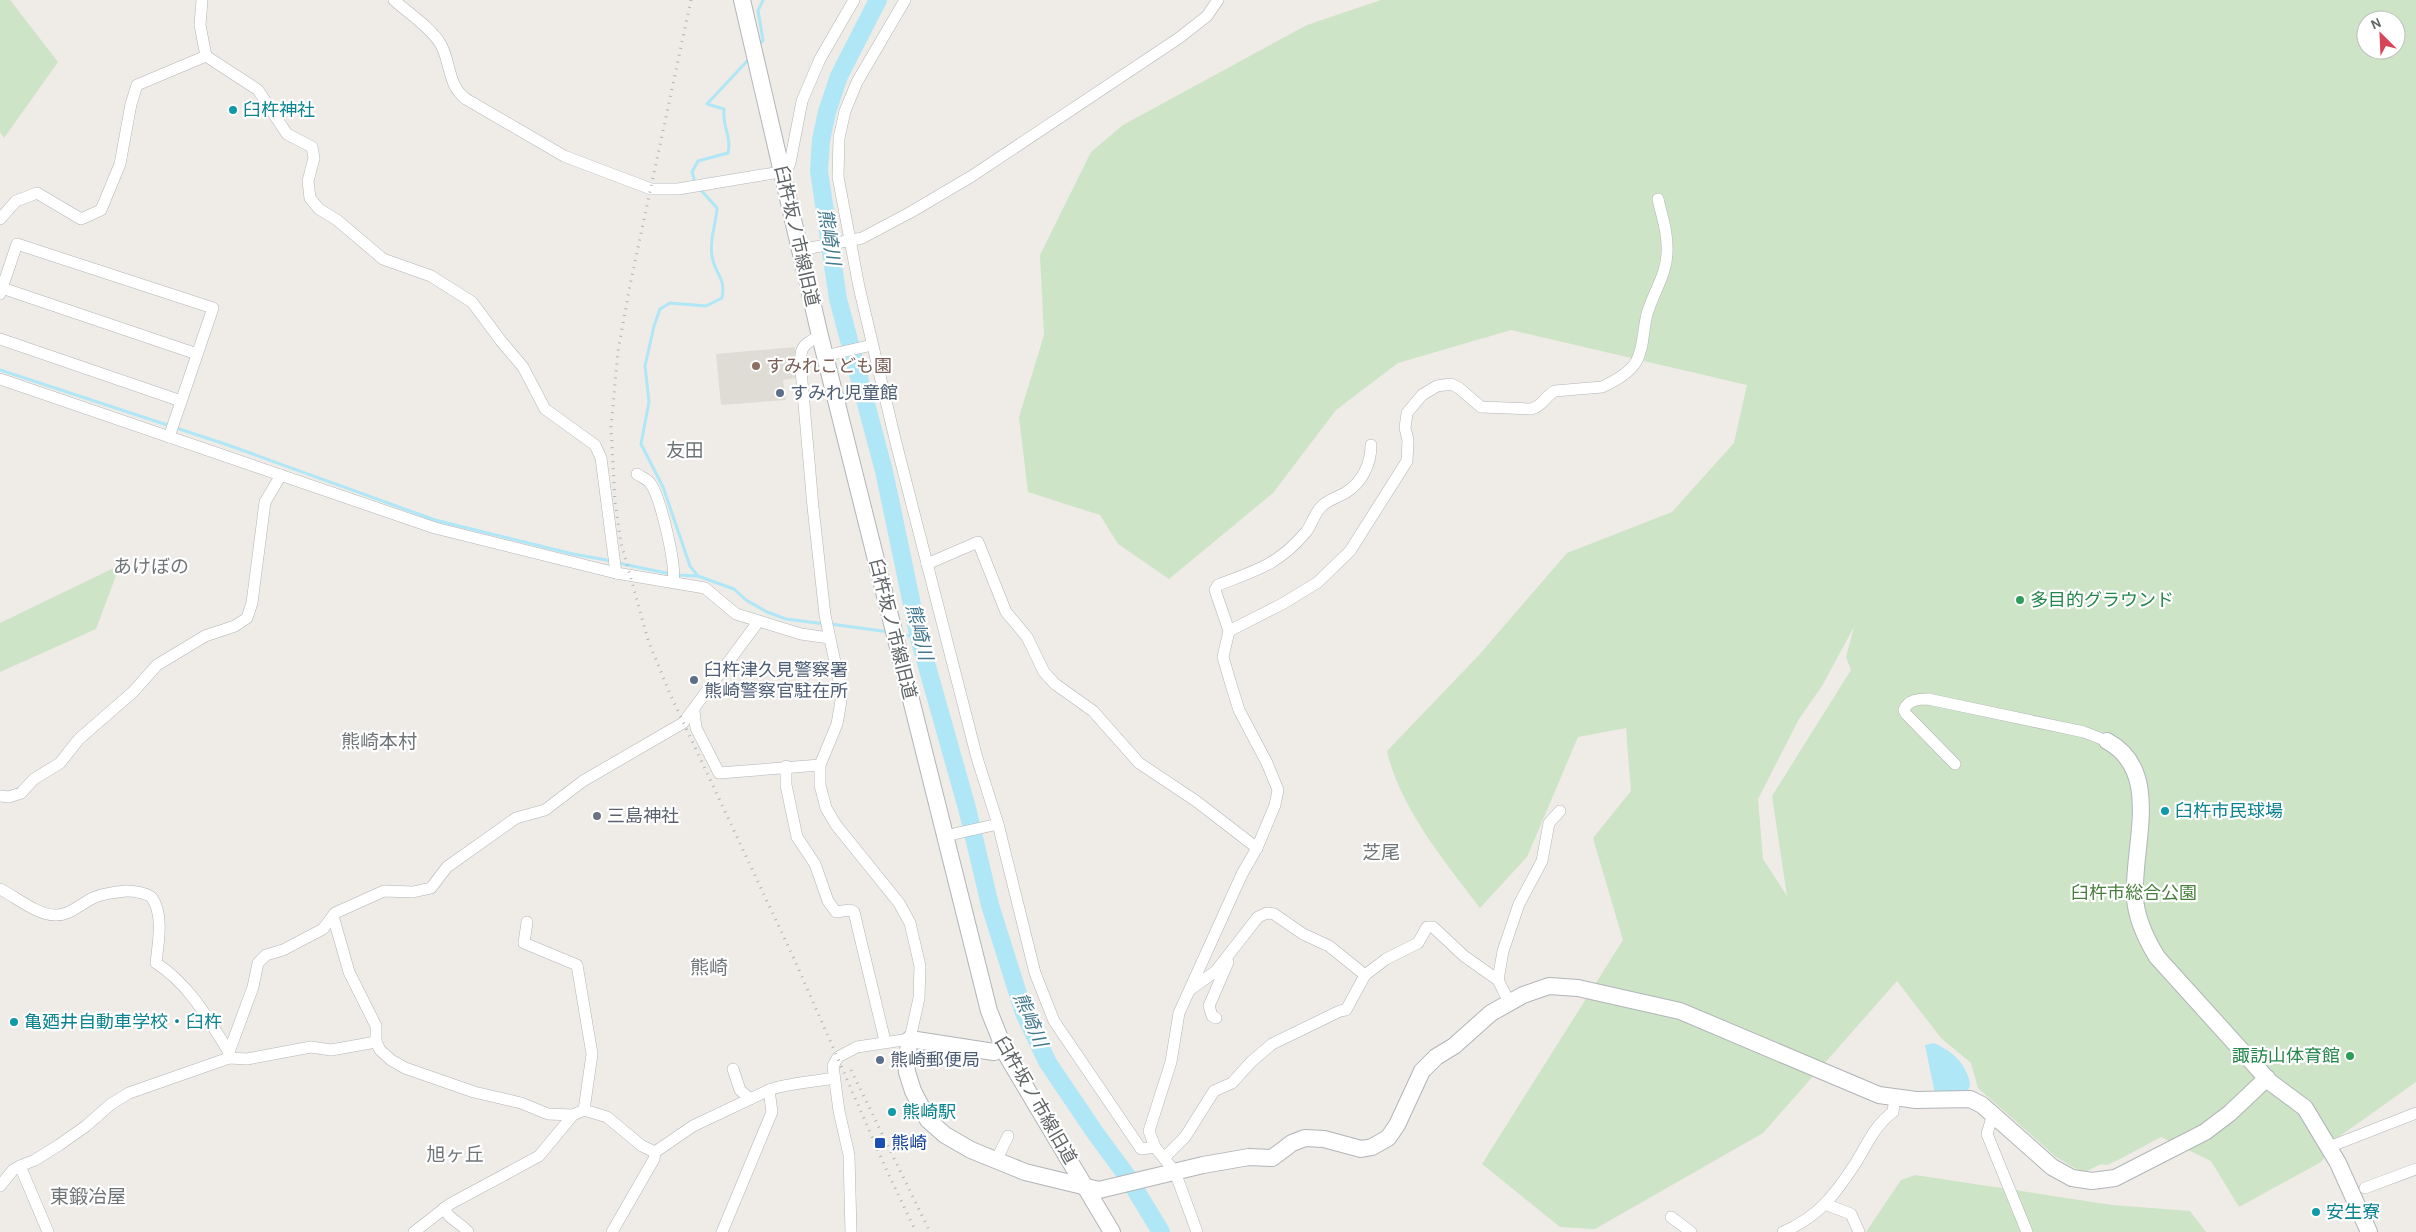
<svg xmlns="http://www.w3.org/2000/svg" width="2416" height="1232" viewBox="0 0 2416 1232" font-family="Karla,'Noto Sans JP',sans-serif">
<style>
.education{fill:#dfdbd5}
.green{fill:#cde4c6;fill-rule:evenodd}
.water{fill:#afe7f7}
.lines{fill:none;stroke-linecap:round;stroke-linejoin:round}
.stream{stroke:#afe7f7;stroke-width:3}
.river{stroke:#afe7f7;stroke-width:18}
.street-casing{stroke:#b2b5b7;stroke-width:12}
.secondary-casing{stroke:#b1b5b8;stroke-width:18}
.street{stroke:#fff;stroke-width:11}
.secondary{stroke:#fff;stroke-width:16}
.rail{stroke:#b2b3b3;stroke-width:3;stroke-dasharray:1 6;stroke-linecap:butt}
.culture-dot{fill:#0f9aa8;stroke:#fff;stroke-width:2}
.education-dot{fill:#8d6e63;stroke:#fff;stroke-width:2}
.service-dot{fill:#5c6f8a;stroke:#fff;stroke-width:2}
.leisure-dot{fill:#2e9e5b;stroke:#fff;stroke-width:2}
.worship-dot{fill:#6b7280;stroke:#fff;stroke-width:2}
.transit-dot{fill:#1a4fb4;stroke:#fff;stroke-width:2}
.labels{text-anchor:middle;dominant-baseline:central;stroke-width:4.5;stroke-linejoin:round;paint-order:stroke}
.culture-label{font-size:18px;fill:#0d838f;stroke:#fff;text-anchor:start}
.street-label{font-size:18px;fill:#5e6365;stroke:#fff}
.education-label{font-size:18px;fill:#785e54;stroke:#fff;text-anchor:start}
.service-label{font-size:18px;fill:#4e5e75;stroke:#fff;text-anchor:start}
.leisure-label{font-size:18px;fill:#27864d;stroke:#fff;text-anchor:start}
.worship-label{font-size:18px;fill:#5b616d;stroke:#fff;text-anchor:start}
.park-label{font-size:18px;fill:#487e3d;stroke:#fff}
.transit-label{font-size:18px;fill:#164399;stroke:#fff;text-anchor:start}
.water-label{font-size:19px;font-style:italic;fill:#43788e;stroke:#fff}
.neighbourhood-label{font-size:19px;fill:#6f7577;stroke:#fff}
</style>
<rect width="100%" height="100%" fill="#efebe7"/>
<path class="education" d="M795,347L796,378L783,380L786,400L721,405L716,354Z"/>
<g class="green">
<path d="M0,0H10L58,62L4,138L0,132Z"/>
<path d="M1381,0H2416V1082L2340,1136L2321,1162L2239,1207L2211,1161L2161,1137L2120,1159L2107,1165L2101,1164L2083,1173L2056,1157L1978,1088L1971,1063L1941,1038L1897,981L1763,1133L1595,1229L1560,1227L1482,1164L1623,940L1593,838L1631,791L1626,728L1578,737L1527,857L1480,908C1445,862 1400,808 1387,751L1479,655L1567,553L1672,512L1734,443L1747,385L1511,330L1398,363L1336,410L1273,493L1169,579L1118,544L1100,515L1028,492L1019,417L1044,335L1040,255L1091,152L1123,125L1307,25ZM2366,20H2396V50H2366ZM1854,627L1846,657L1851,670L1772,796L1787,896L1763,859L1758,799L1799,719L1822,686Z"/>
<path d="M120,565L96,629L0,672V623Z"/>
<path d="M1915,1175L2112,1205L2190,1211L2206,1232H1866L1901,1180Z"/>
</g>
<path class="water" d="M1934,1043C1951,1051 1963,1060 1969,1079C1970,1084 1971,1086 1968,1090L1935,1094L1925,1045Z"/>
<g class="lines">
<g class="stream">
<path d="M759,45L763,40L758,11L763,0"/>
<path d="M695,182L692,172L698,161L728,153C732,136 722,128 724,109L707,104L749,59"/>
<path d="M0,370L225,444L435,520L573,554L612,561"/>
<path d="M618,563L671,574"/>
<path d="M677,575L698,576L734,589L746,600L767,612L786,619L825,624"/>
<path d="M697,575L690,566L663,487L641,444L649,402L645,366L654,326L660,309L670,303L706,306L722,298C726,277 715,275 712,256C709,241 716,224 717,208L699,188"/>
<path d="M831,624L889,632"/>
<path d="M900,634L919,638"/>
</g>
<path class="river" d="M878,0L839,76L827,112L821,140L819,171L838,299L884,471L919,638L967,808L990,905L1024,1013L1048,1063L1096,1134L1127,1176L1161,1232"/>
<g class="street-casing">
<g id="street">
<path d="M202,0L200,25L206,56L258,90L287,134L312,147L314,158L308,181L310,198L319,209L337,220L383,259L431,276L472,302L501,341L523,367L545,409L595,445L601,458L616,573"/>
<path d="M394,0C408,13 429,26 440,43C451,61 447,85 466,99L564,156L651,189H678L786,171L790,163L802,101L820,59L854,0"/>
<path d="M905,0L857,82L845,111L839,138L838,177L859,287L895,439L977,758L998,824L1035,973L1054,1021L1141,1149L1155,1147"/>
<path d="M0,219L16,201L37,193L81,219L101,210L120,164L131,104L137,85L206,56"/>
<path d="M800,250L862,238L911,212L972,176L1179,38L1207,16L1218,0"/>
<path d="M2,288L197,354"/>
<path d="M0,294L17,244L213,308L169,437"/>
<path d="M820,336C800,345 800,349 801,370L813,507L825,615L842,695L837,724L820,765V785L826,808L836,825L899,903L910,923L920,966L919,998L910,1039L857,1047L838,1057L833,1066L839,1111L849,1155L851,1232"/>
<path d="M0,339L181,401"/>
<path d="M825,356L872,345"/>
<path d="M0,379L435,528L616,573L705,588L736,614L801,634L829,638"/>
<path d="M637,474C641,477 647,479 650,483C660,495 677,567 673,581"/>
<path d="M927,564L978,542L1006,612L1027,637L1044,672L1055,684L1093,711L1139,763L1196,801L1257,848"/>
<path d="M1229,631L1284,603L1318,582L1350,551L1407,461L1408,440L1405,428L1407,413L1422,395L1437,386L1451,384L1459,388L1481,407L1531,409C1542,407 1545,396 1555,391L1602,387C1613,382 1629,373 1636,362C1644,348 1643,329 1647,314C1653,293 1667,274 1667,252C1668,233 1662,217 1658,199"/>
<path d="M694,711L696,728L719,773L820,765"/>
<path d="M1955,764L1906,714L1904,710C1908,700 1918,699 1928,699L2084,732L2107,741"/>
<path d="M786,766V785L797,837L815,864L828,901L836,912L850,910L854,912L885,1041"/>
<path d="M0,796L9,797L21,793L34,779L60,763L79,739L133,692L157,665L205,636L235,626L247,618L252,603L265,502L281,475"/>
<path d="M945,836L998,824"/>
<path d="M0,889C16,897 37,915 55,915C69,916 82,903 93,898C104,893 116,892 127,891C133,891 148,893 152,898C164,915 158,944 156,963C190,985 208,1019 229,1052"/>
<path d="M333,916L349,972L376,1026V1042"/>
<path d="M527,922L524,943L577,965L592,1054L584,1110"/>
<path d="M1498,980L1503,951L1519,904L1542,861L1549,823L1560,811"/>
<path d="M1191,989L1216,971L1258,917L1267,913L1274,914L1303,934L1329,946L1365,975"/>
<path d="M1216,1018L1212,1016L1209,1006L1228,962"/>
<path d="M733,1069L740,1090L750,1099"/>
<path d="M1993,1114L1987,1134L2027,1232"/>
<path d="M573,1115L548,1114L521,1103L474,1092L405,1068L391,1060L380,1050L376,1042L331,1050L311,1047L247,1059L229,1058V1052L253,987L258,963L266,955L283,950L323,929L335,913L384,891L413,892L431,888L447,867L516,818L545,810L583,781L683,723L758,622"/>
<path d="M2329,1147L2416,1113"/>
<path d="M1164,1158L1185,1137L1214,1091L1232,1083L1252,1061L1272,1044L1340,1011L1346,1010L1365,975L1386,959L1418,943L1427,927H1433L1464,956L1498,980L1509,1002"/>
<path d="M996,1161L1008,1136"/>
<path d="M20,1166L35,1160L59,1145L86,1126L111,1104L129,1093L229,1058"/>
<path d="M0,1186L13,1170L20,1166L48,1232"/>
<path d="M2365,1188L2416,1169"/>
<path d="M1825,1204L1851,1214L1859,1232"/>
<path d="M444,1208C449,1220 460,1222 468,1232"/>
<path d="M1671,1217L1691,1232"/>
<path d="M414,1232L450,1204L539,1156L573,1115L584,1110L607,1117L642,1146L655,1152"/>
<path d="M612,1232L654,1159L655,1152L693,1126L769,1090C787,1083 814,1082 834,1078"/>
<path d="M722,1232L772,1112L769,1090"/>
<path d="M1197,1232L1175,1172L1155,1147L1149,1131L1171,1062L1179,1013L1242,874L1257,848L1275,805L1278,790L1267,763L1239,710L1230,681L1223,657L1229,631L1215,590L1218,585C1257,570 1278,565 1306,532C1312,525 1314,513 1322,506C1328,500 1338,497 1345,493C1362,483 1371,464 1371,445"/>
<path d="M1783,1232C1818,1217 1834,1196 1855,1164C1867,1145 1874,1126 1893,1112L1895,1097"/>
</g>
</g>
<g class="secondary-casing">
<g id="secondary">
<path d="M742,0L820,336L989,1011L1007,1056L1112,1232"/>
<path d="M2107,741C2163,771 2132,846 2135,897C2136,918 2146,939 2157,957L2270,1082L2305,1108L2338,1163L2369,1232"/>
<path d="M1004,1048L994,1052L910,1039L906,1062L907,1072L913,1091L928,1120L945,1135L971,1150L1025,1172L1099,1190L1203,1165L1249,1157L1272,1158L1292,1143L1305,1138L1324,1139L1361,1149L1372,1147L1388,1138L1397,1125L1422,1071L1436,1057L1454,1046L1491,1013L1523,995L1549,986L1578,988L1680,1011L1879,1095L1916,1100L1970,1099L1982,1105L2052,1167L2072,1178L2092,1181L2115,1178L2205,1132L2230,1113L2267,1078"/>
</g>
</g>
<use href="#street" class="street"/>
<use href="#secondary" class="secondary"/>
<g class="rail">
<path d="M691,0L630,285L618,351L611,427L615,502L621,543L648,640L670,694L796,963L887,1171L916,1232"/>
<path d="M851,1070L930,1232"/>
</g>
</g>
<g class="culture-dot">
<circle cx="233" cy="110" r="5"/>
<circle cx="2165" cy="811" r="5"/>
<circle cx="14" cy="1022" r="5"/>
<circle cx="892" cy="1112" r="5"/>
<circle cx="2316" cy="1212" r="5"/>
</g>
<circle class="education-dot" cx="756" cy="366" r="5"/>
<g class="service-dot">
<circle cx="780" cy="393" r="5"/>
<circle cx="694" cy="680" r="5"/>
<circle cx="880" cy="1060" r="5"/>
</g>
<g class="leisure-dot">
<circle cx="2020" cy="600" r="5"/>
<circle cx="2350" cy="1056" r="5"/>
</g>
<circle class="worship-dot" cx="597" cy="816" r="5"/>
<rect class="transit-dot" x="874" y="1137" width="12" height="12" rx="2.5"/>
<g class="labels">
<g class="culture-label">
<text x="243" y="110">臼杵神社</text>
<text x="2175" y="811">臼杵市民球場</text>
<text x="24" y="1022">亀廼井自動車学校・臼杵</text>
<text x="902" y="1112">熊崎駅</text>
<text x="2326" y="1212">安生寮</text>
</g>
<g class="street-label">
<text transform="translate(797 236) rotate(77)">臼杵坂ノ市線旧道</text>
<text transform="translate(893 629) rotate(76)">臼杵坂ノ市線旧道</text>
<text transform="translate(1036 1100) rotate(60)">臼杵坂ノ市線旧道</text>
</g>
<g class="education-label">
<text x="766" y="366">すみれこども園</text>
</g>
<g class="service-label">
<text x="790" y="393">すみれ児童館</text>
<text x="704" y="670">臼杵津久見警察署<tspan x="704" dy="21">熊崎警察官駐在所</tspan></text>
<text x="890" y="1060">熊崎郵便局</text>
</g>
<g class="leisure-label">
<text x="2030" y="600">多目的グラウンド</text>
<text x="2340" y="1056" text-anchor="end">諏訪山体育館</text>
</g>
<g class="worship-label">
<text x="607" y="816">三島神社</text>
</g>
<g class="park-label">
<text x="2134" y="893">臼杵市総合公園</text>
</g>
<g class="transit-label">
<text x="891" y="1143">熊崎</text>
</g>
<g class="water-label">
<text transform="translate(829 237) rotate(81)">熊崎川</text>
<text transform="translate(919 632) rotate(76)">熊崎川</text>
<text transform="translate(1030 1020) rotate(67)">熊崎川</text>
</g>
<g class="neighbourhood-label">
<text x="685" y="451">友田</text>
<text x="151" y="567">あけぼの</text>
<text x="379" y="742">熊崎本村</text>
<text x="1381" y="853">芝尾</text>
<text x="709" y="968">熊崎</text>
<text x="455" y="1155">旭ヶ丘</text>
<text x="88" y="1197">東鍛冶屋</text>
</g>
</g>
<g transform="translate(2381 35) rotate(336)"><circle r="24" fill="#ffffff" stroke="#bfc1c1"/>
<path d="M0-4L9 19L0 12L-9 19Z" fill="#d84459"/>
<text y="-8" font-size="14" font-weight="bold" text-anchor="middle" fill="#5e6365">N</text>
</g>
</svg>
